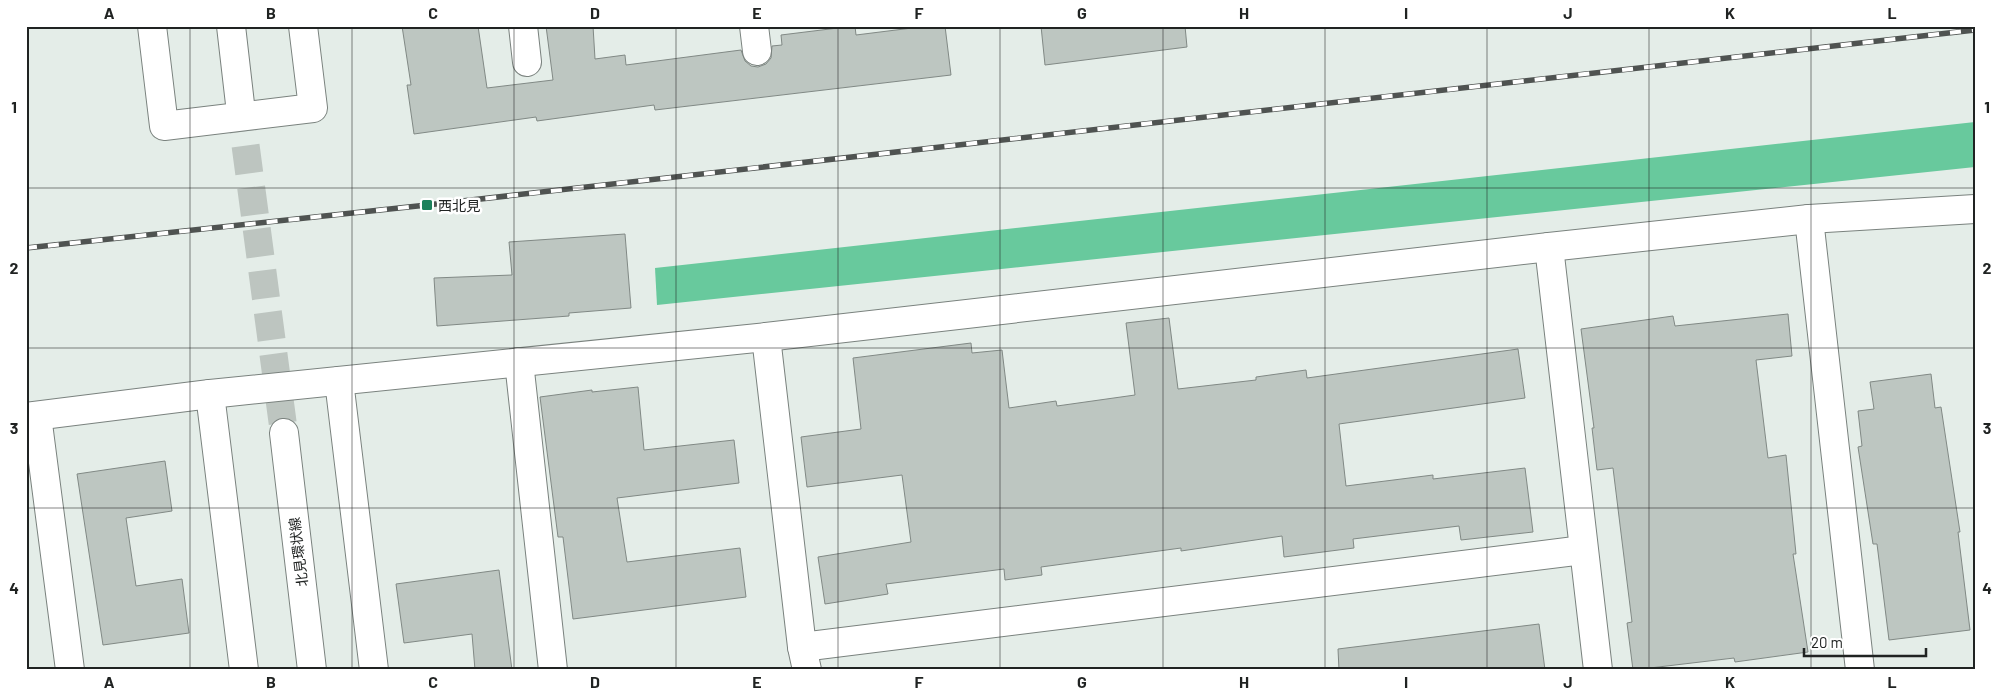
<svg xmlns="http://www.w3.org/2000/svg" width="2001" height="696" viewBox="0 0 2001 696" font-family="Barlow,'Noto Sans JP',sans-serif">
<style>
.forest{fill:#68c99d}
.building{fill:#bdc6c1;stroke:#818985}
.lines{fill:none;stroke-linecap:round;stroke-linejoin:round}
.major-tunnel{stroke:#bdc5c0;stroke-width:28;stroke-dasharray:28 14;stroke-linecap:butt}
.minor-casing{stroke:#7a827e;stroke-width:30}
.major-casing{stroke:#7a827e;stroke-width:30}
.minor{stroke:#fff;stroke-width:28}
.major{stroke:#fff;stroke-width:28}
.rail-casing{stroke:#4f5351;stroke-width:5.5}
.rail{stroke:#fff;stroke-width:4;stroke-dasharray:11;stroke-linecap:butt}
.grid{fill:none;stroke:#202322;stroke-width:1;stroke-opacity:0.55}
.poi-dot{fill:#1c815b;stroke:#fff;stroke-width:2}
.labels{text-anchor:middle;dominant-baseline:central;stroke-width:5;stroke-linejoin:round;paint-order:stroke}
.poi-label{font-size:14px;fill:#202322;stroke:#fff;text-anchor:start}
.street-label{font-size:14px;fill:#202322;stroke:#fff}
.neatline{fill:none;stroke:#202322;stroke-width:2}
.grid-label{font-size:16px;text-anchor:middle;font-weight:bold;fill:#202322}
</style>
<rect width="100%" height="100%" fill="#e4ede8"/>
<path class="forest" d="M1975,122V167L657,305L655,268Z"/>
<g class="building">
<path d="M402,26H478L487,88L553,80L546,26H593L595,59L625,55L626,65L741,50L745,61L751,66L758,67L766,64L771,58L772,46L782,45L781,35L854,26H855L856,35L928,26H945L951,75L655,110L654,105L537,121L536,117L414,134L407,85H411Z"/>
<path d="M1041,26H1185L1187,47L1045,65Z"/>
<path d="M625,234L631,308L569,313V316L437,326L434,278L512,275L509,242Z"/>
<path d="M1788,314L1792,356L1756,360L1768,458L1786,455L1796,554H1793L1808,652L1735,662L1734,658L1633,670L1627,623L1632,622L1613,468L1597,470L1592,428H1594L1581,329L1673,316L1675,326Z"/>
<path d="M1169,318L1178,389L1256,380V377L1306,370L1307,378L1518,349L1525,398L1339,424L1346,486L1433,475V479L1525,468L1533,532L1461,540L1459,526L1353,539L1354,548L1284,557L1282,536L1181,551V548L1041,567L1042,575L1005,580L1004,569L886,584L888,594L825,604L818,557L911,542L902,475L807,487L801,437L861,429L853,358L971,343L972,353L1002,350L1009,408L1056,401L1057,406L1135,395L1126,323Z"/>
<path d="M1931,374L1935,408L1941,407L1960,532H1958L1970,630L1889,640L1877,544H1873L1858,447L1862,446L1858,411L1874,409L1870,382Z"/>
<path d="M638,387L644,450L734,440L739,483L617,498L627,562L740,548L746,597L573,619L563,537H558L540,397L592,390V392Z"/>
<path d="M165,461L172,511L126,518L136,586L182,579L189,633L103,645L77,474Z"/>
<path d="M499,570L512,670H475L472,634L404,643L396,584Z"/>
<path d="M1539,624L1545,670H1339L1338,649Z"/>
</g>
<g class="lines">
<path class="major-tunnel" d="M240,104L284,433"/>
<g class="minor-casing">
<g id="minor">
<path d="M152,26L164,126L313,108L303,26"/>
<path d="M523,26L527,62"/>
<path d="M754,26L757,51"/>
<path d="M1809,219L1860,670"/>
<path d="M1549,247L1598,670"/>
<path d="M766,337L802,647L807,670"/>
<path d="M519,362L553,670"/>
<path d="M339,381L374,670"/>
<path d="M210,394L244,670"/>
<path d="M37,416L70,670"/>
<path d="M26,417L210,394L766,337L1549,247L1809,219L1975,209"/>
<path d="M802,647L1583,550"/>
</g>
</g>
<g class="major-casing">
<g id="major">
<path d="M231,26L240,104"/>
<path d="M284,433L312,670"/>
</g>
</g>
<use href="#minor" class="minor"/>
<use href="#major" class="major"/>
<g class="rail-casing">
<path id="rail" d="M26,248L427,205L1975,30"/>
</g>
<use href="#rail" class="rail"/>
</g>
<path class="grid" d="M190,26V670M352,26V670M514,26V670M676,26V670M838,26V670M1000,26V670M1163,26V670M1325,26V670M1487,26V670M1649,26V670M1811,26V670M26,188H1975M26,348H1975M26,508H1975"/>
<rect class="poi-dot" x="421" y="199" width="12" height="12" rx="2.5"/>
<g class="labels">
<g class="poi-label">
<text x="438" y="205">西北見</text>
</g>
<g class="street-label">
<text transform="translate(298 552) rotate(-97)">北見環状線</text>
</g>
</g>
<rect width="2001" height="696" fill="none" stroke="#ffffff" stroke-width="55"/>
<path d="M1804 648v8h122v-8" fill="none" stroke="#202322" stroke-width="2.5"/>
<text x="1811" y="648" font-size="15" fill="#202322" stroke="#ffffff" stroke-width="4" paint-order="stroke">20 m</text>
<rect x="28" y="28" width="1946" height="640" class="neatline"/>
<g class="grid-label">
<text x="109" y="19">A</text>
<text x="271" y="19">B</text>
<text x="433" y="19">C</text>
<text x="595" y="19">D</text>
<text x="757" y="19">E</text>
<text x="919" y="19">F</text>
<text x="1082" y="19">G</text>
<text x="1244" y="19">H</text>
<text x="1406" y="19">I</text>
<text x="1568" y="19">J</text>
<text x="1730" y="19">K</text>
<text x="1892" y="19">L</text>
<text x="14" y="113">1</text>
<text x="1987" y="113">1</text>
<text x="14" y="274">2</text>
<text x="1987" y="274">2</text>
<text x="14" y="434">3</text>
<text x="1987" y="434">3</text>
<text x="14" y="594">4</text>
<text x="1987" y="594">4</text>
<text x="109" y="688">A</text>
<text x="271" y="688">B</text>
<text x="433" y="688">C</text>
<text x="595" y="688">D</text>
<text x="757" y="688">E</text>
<text x="919" y="688">F</text>
<text x="1082" y="688">G</text>
<text x="1244" y="688">H</text>
<text x="1406" y="688">I</text>
<text x="1568" y="688">J</text>
<text x="1730" y="688">K</text>
<text x="1892" y="688">L</text>
</g>
</svg>
